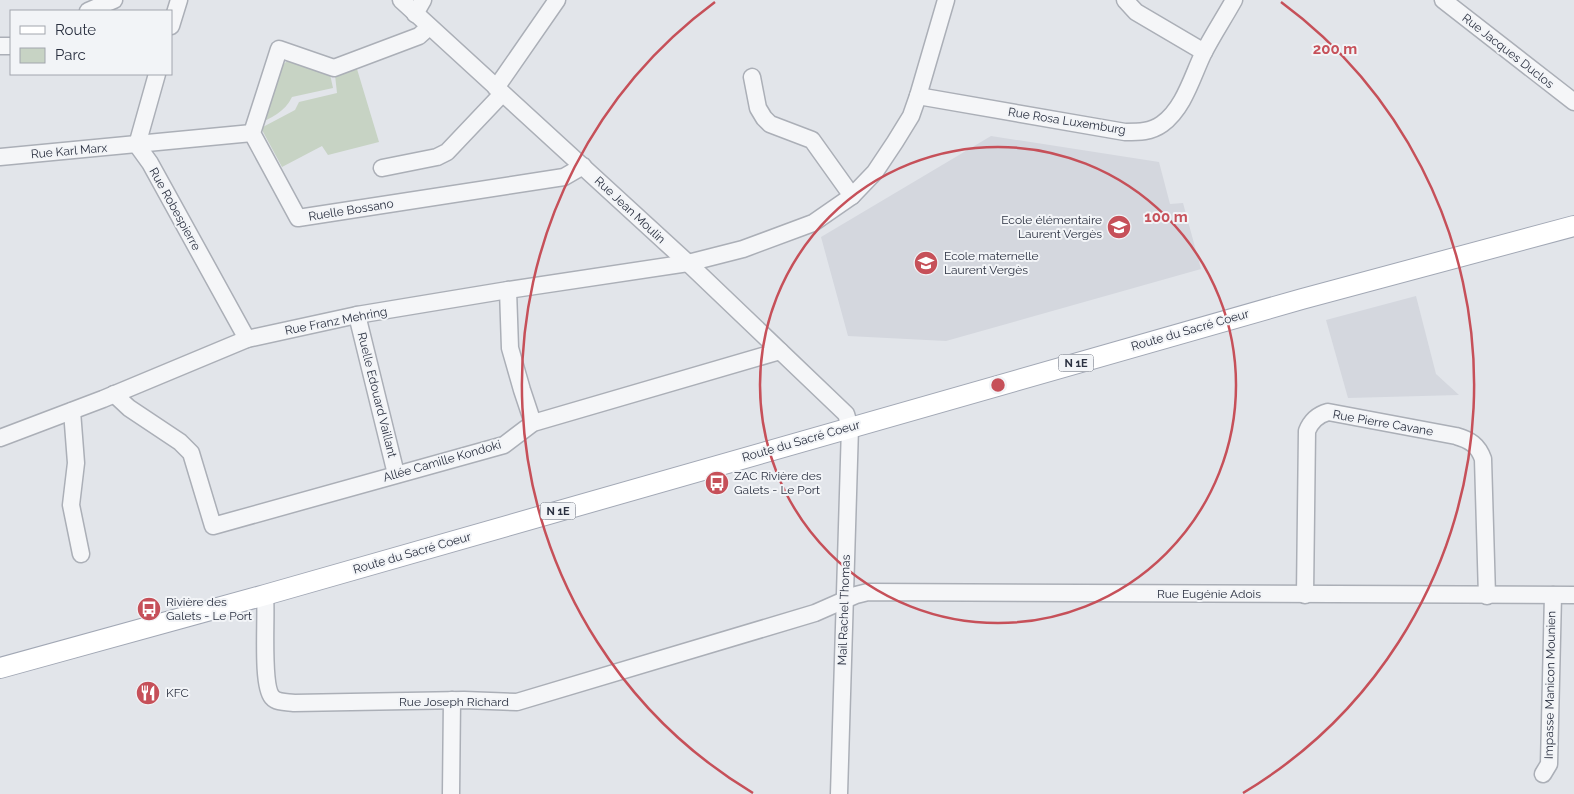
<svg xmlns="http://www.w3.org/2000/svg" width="1574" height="794" viewBox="0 0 1574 794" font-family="Raleway,sans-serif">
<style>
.built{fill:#d4d7de}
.green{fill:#c7d3c4}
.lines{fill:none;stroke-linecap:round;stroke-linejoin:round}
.minor-casing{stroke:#abafb7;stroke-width:19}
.major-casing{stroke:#a2a8b5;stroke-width:22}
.minor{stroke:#f5f6f8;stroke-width:16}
.major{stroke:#fff;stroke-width:20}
.ring{fill:none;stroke:#c65059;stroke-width:2.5}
.labels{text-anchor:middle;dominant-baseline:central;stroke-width:4;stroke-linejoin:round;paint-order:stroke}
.shield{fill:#f2f4f7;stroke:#676c78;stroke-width:1}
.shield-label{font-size:11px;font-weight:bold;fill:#2b3141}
.street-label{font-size:12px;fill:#2b3141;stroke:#f2f4f7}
.poi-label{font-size:12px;fill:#2b3141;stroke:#f2f4f7;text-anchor:start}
.centre{fill:#c65059;stroke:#f2f4f7;stroke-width:2.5}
.ring-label{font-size:15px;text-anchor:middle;font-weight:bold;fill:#c65059;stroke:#f2f4f7;stroke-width:4;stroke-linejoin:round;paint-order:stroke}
</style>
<rect width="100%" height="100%" fill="#e2e5ea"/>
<g class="built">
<path d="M991,136L1159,162L1170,204L1183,203L1201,269L946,341L848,336L821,237Z"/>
<path d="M1416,296L1436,374L1459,395L1348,398L1326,320Z"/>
</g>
<g class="green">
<path d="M292,57L329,70L333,88L292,97C285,112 271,118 256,125L274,72Z"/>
<path d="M357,69L379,142L328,155L322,146L282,167L261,128L295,110L299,102L337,93L335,75Z"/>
</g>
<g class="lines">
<g class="minor-casing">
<g id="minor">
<path d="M401,0L688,263L846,414L850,427L839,794"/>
<path d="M1125,0L1136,12L1204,52"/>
<path d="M1443,0L1574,102"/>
<path d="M88,11L114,0"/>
<path d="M415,14L423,0"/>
<path d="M171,26L179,0"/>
<path d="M429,27L419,36L334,68L279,49L252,133L298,218L564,177L583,166"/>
<path d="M0,46H11"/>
<path d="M157,74L137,145L150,163L247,339"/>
<path d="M752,77L758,108L764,118L770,124L812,140L852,196"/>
<path d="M496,88L557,0"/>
<path d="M918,96L1125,132C1139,132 1151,132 1162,124C1184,108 1192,77 1203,54C1212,36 1224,18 1234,0"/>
<path d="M0,157L252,133"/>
<path d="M382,168L437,157L447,152L502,94"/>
<path d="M508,290L510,348L522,390L533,423"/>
<path d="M357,315L396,474"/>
<path d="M114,394L129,408L180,442L191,453L213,526L504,445L533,423L780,351"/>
<path d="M72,411L76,463L71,505L81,554"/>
<path d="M0,438L103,399L247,339L357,315L508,290L688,263L743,249L813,223L852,196L875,172L895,142L911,116L918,96L946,0"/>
<path d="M265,595C267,617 261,684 272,697C277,703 287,702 294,703L464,700L517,702L815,613L856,595L868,592L1574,595"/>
<path d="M1305,595L1307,431C1311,421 1317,415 1328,412L1456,436C1470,440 1478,445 1483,459L1487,596"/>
<path d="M1543,774L1549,764L1553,595"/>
<path d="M451,794L452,700"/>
</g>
</g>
<g class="major-casing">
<path id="major" d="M0,668L265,595L1302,299L1574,226"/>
</g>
<use href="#minor" class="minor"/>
<use href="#major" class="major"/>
</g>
<g class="ring">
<circle cx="998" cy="385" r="238"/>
<path d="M753 793A476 476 0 0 1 715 2M1281 2A476 476 0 0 1 1243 793"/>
</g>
<defs>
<g id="school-disc" transform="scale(1.25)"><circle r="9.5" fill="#c65059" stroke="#f2f4f7"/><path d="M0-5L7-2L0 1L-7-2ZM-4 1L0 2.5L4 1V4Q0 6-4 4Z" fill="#fff"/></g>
<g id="bus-disc" transform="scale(1.25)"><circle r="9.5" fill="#c65059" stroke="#f2f4f7"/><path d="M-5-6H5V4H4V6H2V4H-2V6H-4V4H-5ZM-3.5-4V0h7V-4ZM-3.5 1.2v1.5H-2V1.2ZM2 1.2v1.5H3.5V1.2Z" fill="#fff"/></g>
<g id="restaurant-disc" transform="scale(1.25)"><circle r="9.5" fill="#c65059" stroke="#f2f4f7"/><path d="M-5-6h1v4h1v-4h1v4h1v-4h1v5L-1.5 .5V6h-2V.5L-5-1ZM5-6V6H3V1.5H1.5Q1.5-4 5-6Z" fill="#fff"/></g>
</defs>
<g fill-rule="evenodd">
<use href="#school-disc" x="1119" y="227"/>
<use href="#school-disc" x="926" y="263"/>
<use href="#bus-disc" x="717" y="483"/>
<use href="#bus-disc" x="149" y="609"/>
<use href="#restaurant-disc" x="148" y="693"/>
</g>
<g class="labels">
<g class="shield">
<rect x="1058.5" y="354.5" width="35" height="17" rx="4"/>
<rect x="540.5" y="502.5" width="35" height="17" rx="4"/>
</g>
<g class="shield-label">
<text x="1076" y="363">N 1E</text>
<text x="558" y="511">N 1E</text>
</g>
<g class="street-label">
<text transform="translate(1508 51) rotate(38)">Rue Jacques Duclos</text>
<text transform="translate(1067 121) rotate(9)">Rue Rosa Luxemburg</text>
<text transform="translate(69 151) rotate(-5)">Rue Karl Marx</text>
<text transform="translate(175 209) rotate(61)">Rue Robespierre</text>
<text transform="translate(351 210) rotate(-9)">Ruelle Bossano</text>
<text transform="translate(630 210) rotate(43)">Rue Jean Moulin</text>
<text transform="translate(336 321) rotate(-11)">Rue Franz Mehring</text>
<text transform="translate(1190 330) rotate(-16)">Route du Sacré Coeur</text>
<text transform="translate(377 395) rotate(76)">Ruelle Edouard Vaillant</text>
<text transform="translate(1383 423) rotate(10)">Rue Pierre Cavane</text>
<text transform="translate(801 441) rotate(-16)">Route du Sacré Coeur</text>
<text transform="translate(442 461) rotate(-16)">Allée Camille Kondoki</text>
<text transform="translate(412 553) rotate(-16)">Route du Sacré Coeur</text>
<text x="1209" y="594">Rue Eugénie Adois</text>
<text transform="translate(844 610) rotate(-88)">Mail Rachel Thomas</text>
<text transform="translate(1550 685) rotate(-89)">Impasse Manicon Mounien</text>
<text x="454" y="702">Rue Joseph Richard</text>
</g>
<g class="poi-label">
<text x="1102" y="220" text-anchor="end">Ecole élémentaire<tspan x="1102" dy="14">Laurent Vergès</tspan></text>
<text x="944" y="256">Ecole maternelle<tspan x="944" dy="14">Laurent Vergès</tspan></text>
<text x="734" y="476">ZAC Rivière des<tspan x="734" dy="14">Galets - Le Port</tspan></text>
<text x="166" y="602">Rivière des<tspan x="166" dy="14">Galets - Le Port</tspan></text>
<text x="166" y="693">KFC</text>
</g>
</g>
<circle cx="998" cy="385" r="8" class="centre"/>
<g class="ring-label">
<text x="1335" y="54">200 m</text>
<text x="1166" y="222">100 m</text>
</g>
<rect x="10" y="10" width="162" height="65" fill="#f2f4f7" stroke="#a2a6ae"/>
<rect x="20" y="26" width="25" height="8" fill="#ffffff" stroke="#a2a6ae"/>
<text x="55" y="35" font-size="15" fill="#2b3141">Route</text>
<rect x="20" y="48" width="25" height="15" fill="#c7d3c4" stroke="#a2a6ae"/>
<text x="55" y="60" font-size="15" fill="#2b3141">Parc</text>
</svg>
